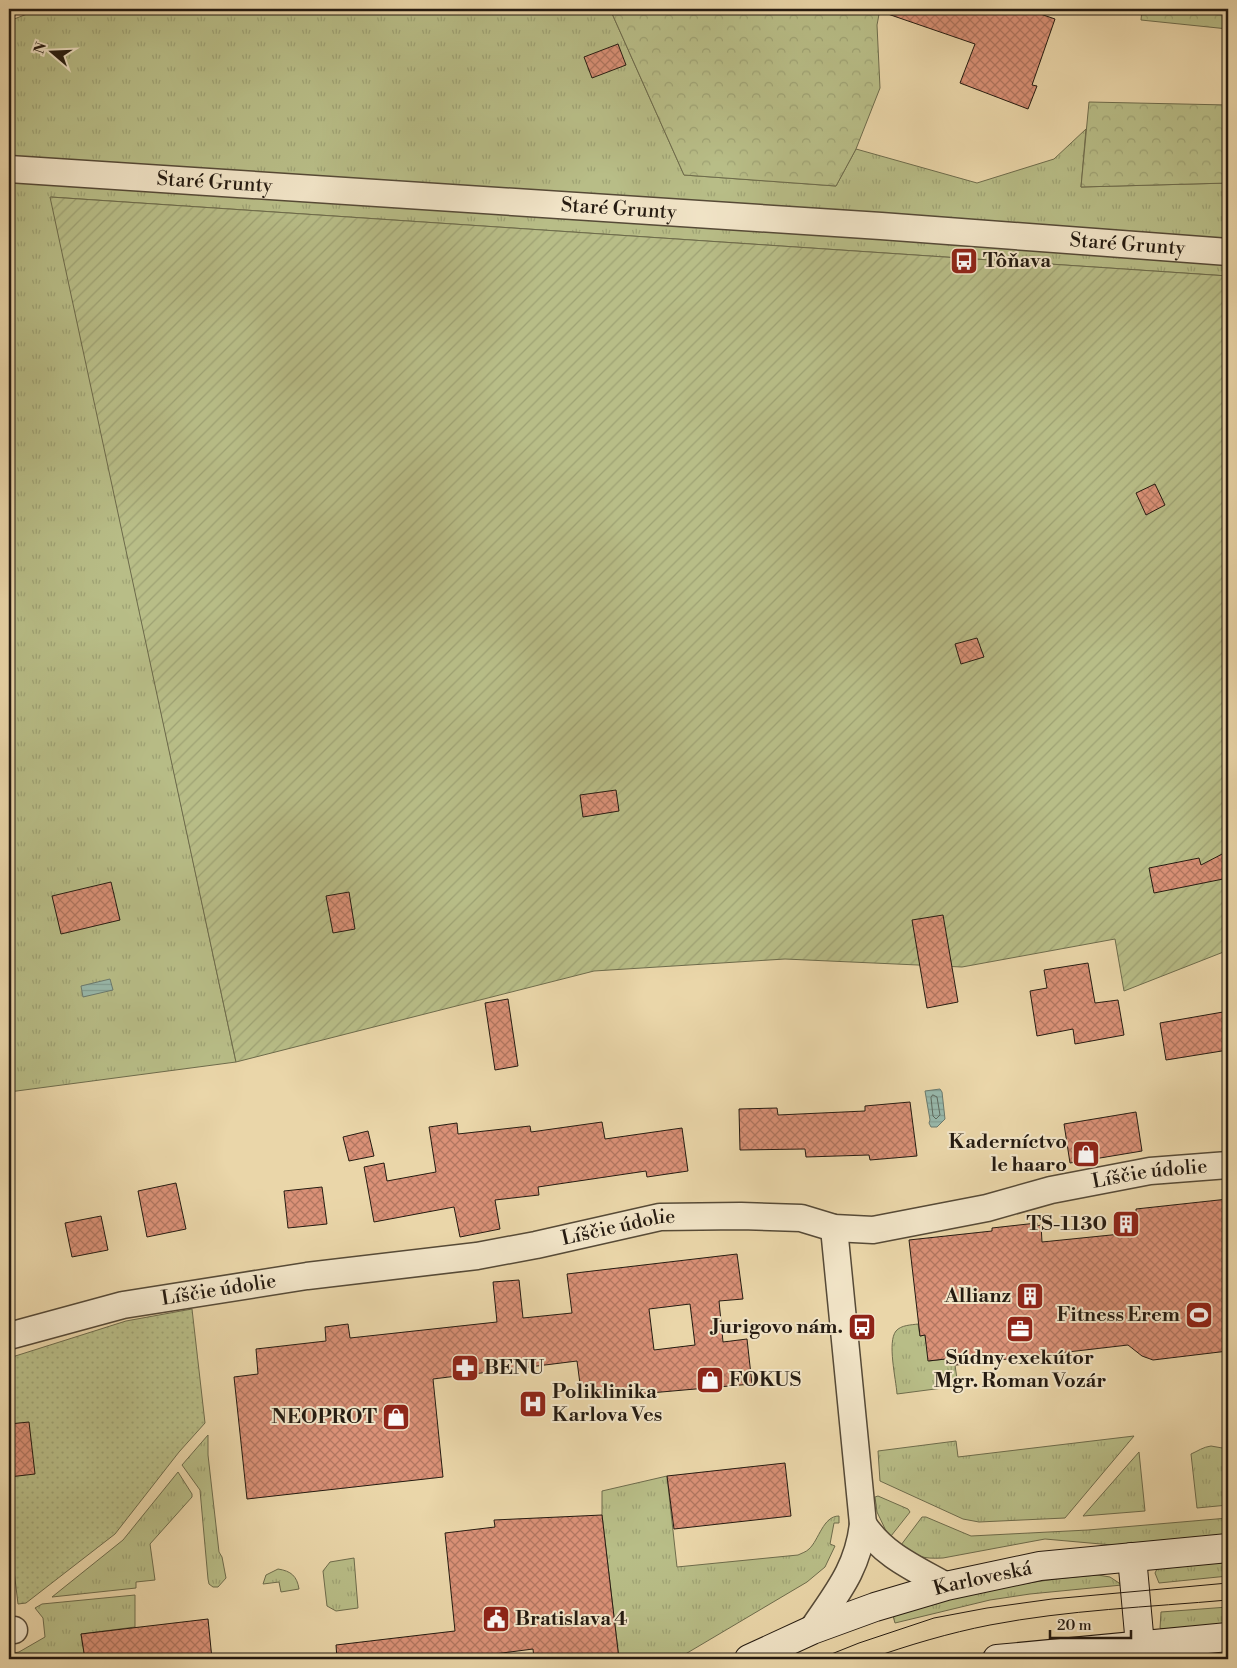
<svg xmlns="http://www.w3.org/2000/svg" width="1237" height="1668" viewBox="0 0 1237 1668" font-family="'Libre Bodoni',serif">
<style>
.grass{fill:url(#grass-tufts);stroke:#6e6c4c}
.forest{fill:url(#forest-crowns);stroke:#6e6c4c}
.park{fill:url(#park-dots);stroke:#6e6c4c}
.garden{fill:url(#garden-furrows);stroke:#6e6c4c}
.water{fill:url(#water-rules);stroke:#6a7a6e}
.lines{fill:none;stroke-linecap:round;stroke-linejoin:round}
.shore{stroke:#5e6a5e;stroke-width:1}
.building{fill:url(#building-cross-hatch);stroke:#251b11;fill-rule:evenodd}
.street-casing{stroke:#564a37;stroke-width:29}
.secondary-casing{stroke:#251b11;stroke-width:30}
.street{stroke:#f1e4c7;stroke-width:26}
.secondary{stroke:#f1e4c7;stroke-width:28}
.tram{stroke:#251b11;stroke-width:1}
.labels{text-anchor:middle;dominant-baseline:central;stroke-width:4;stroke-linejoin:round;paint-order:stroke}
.street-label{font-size:20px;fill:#251b11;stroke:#f1e4c7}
.poi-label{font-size:20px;font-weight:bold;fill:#251b11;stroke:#f1e4c7;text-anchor:end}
</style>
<defs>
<pattern id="grass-tufts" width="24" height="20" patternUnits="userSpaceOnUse" patternTransform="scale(1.25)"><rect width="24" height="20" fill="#b8bd87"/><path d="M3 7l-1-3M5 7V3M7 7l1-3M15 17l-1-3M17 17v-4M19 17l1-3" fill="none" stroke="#9ea274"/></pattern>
<pattern id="forest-crowns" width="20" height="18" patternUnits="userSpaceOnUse" patternTransform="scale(1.25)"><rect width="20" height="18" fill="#b8bd87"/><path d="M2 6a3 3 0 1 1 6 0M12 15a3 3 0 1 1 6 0" fill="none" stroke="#9ea274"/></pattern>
<pattern id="park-dots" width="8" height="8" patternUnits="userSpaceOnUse" patternTransform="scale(1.25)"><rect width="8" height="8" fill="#b8bd87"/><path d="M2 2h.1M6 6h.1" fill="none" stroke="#9ea274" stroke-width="1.8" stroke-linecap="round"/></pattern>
<pattern id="garden-furrows" width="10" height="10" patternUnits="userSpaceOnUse" patternTransform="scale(1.25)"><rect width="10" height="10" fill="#b8bd87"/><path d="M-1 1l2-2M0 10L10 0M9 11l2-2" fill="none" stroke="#9ea274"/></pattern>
<pattern id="water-rules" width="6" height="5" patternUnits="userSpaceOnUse" patternTransform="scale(1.25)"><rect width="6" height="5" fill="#98b9ac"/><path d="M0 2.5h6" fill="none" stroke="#839e93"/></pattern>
<pattern id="building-cross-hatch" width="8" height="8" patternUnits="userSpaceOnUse" patternTransform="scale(1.25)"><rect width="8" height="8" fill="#da9177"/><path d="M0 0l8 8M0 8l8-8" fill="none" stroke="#b17660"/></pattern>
</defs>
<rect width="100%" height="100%" fill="#ead6a9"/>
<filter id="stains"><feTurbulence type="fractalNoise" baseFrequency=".004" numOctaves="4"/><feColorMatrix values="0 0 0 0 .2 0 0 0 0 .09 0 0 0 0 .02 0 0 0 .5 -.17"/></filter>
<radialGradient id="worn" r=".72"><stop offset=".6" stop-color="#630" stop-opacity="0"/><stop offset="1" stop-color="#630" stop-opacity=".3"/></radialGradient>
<g class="grass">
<path d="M40,9H610L684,175L836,186L856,149L977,183L1054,159L1086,129L1081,187L1228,183V276L51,197L236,1062L9,1092V21Z"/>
<path d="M918,1324L920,1336L925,1335L929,1361L954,1358L958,1386L897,1394C896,1379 887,1342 896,1331C901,1325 911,1325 918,1324Z"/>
<path d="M208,1435V1455L219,1552L222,1557L226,1578L218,1587H213L209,1584L208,1579L200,1490L182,1465Z"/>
<path d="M1134,1436L1065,1518L979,1522L963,1519L880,1481L878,1451L956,1441L958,1457Z"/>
<path d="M1211,1446L1228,1449V1505L1197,1508L1191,1454C1198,1451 1203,1447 1211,1446Z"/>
<path d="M1139,1452L1145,1511L1083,1516Z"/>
<path d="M178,1472L192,1494V1497L150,1544L155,1580L136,1582V1588L52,1597L123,1540Z"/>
<path d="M667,1476L677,1567L798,1555C802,1553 806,1552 809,1549C819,1540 823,1516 839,1516V1523H834L830,1544L835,1546L825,1567L807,1582L677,1659H619L602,1515V1491Z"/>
<path d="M878,1496L908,1509L910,1512L891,1536L888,1535L877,1512L875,1497Z"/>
<path d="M922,1517H926L971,1536L1088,1530L1228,1518V1534L1112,1545L1045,1539L943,1558C922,1559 918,1557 901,1545Z"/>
<path d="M354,1558L358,1608L336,1611L327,1606L323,1571L330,1562Z"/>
<path d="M1228,1562V1576L1159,1583L1155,1573L1157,1569Z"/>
<path d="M278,1569C291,1571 297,1576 299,1589L281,1592L279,1582L263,1584L266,1575Z"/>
<path d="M1098,1575L1110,1577L1122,1585L1030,1594L990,1600L895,1623L893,1616C960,1594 1028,1580 1098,1575Z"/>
<path d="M135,1595V1627L81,1634L85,1659H9V1654L19,1652L45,1637L43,1618L35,1608L42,1604Z"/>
<path d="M1228,1607V1624L1162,1629L1160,1628L1161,1612Z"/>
</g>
<g class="forest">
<path d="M610,9H880L877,25L880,88L856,149L836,186L684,175Z"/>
<path d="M1142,9H1228V29L1141,20Z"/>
<path d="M1089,102L1228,105V183L1081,187Z"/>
</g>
<path class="park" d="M192,1309L205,1423L179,1452L115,1534L26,1603L18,1604L9,1529V1358L126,1321Z"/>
<path class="garden" d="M50,197L1228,276V936L1223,938L1226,951L1124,991L1115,939L962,967L785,959L594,971L236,1062Z"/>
<g class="water">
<path d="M110,979L113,990L83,997L81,986Z"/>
<path d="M940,1089L942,1092L945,1119L937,1127H931L929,1123L930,1120L925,1091Z"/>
</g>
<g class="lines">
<path class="shore" d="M933,1095L937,1097L940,1115L936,1119L933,1116L931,1098Z"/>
</g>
<g class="building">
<path d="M883,9H1026L1055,19L1032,85L1037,86L1028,109L960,83L975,44L882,12Z"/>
<path d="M618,44L626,65L592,78L584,57Z"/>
<path d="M1155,484L1165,505L1146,515L1136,493Z"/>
<path d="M977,638L984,657L961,664L955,644Z"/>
<path d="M616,790L619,811L583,817L580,795Z"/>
<path d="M1228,851V878L1154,893L1149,868L1199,858L1201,865Z"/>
<path d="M111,882L120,920L61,934L52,896Z"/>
<path d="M349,892L355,929L333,933L326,896Z"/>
<path d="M943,915L958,1002L927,1008L912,920Z"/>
<path d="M1088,963L1095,1003L1118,1000L1124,1035L1075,1044L1073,1029L1037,1036L1030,991L1047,988L1044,970Z"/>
<path d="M508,999L518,1066L495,1070L485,1003Z"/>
<path d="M1223,1012L1228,1050L1166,1060L1160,1023Z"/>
<path d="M910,1102L917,1156L870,1160L869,1155L806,1157L805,1149L740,1150L739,1109L777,1108L778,1115L865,1111V1106Z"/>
<path d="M1136,1112L1142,1151L1070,1163L1064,1124Z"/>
<path d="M602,1122L605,1139L682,1128L688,1171L647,1177L646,1171L538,1187L539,1195L495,1200L500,1229L460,1237L454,1207L374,1222L364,1167L384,1163L387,1181L436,1172L429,1127L457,1123L458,1134L530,1126L531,1132Z"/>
<path d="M368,1131L374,1156L349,1161L343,1137Z"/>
<path d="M176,1183L186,1229L147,1237L138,1191Z"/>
<path d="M322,1187L327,1224L288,1228L284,1191Z"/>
<path d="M1228,1199V1351L1153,1360L1142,1356L1128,1345L956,1365L954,1358L928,1361L925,1335L920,1336L909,1240L992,1231V1228L1037,1223V1226L1041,1225L1042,1242L1121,1234L1119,1216L1136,1213V1209Z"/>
<path d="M101,1216L108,1250L72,1257L65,1223Z"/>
<path d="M737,1254L743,1299L719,1301L723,1342L747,1339L752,1384L582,1399L577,1361L433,1379L443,1477L247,1499L234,1377L258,1374L256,1349L326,1341L325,1327L348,1324L350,1338L497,1322L493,1282L519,1280L523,1318L572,1313L567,1274ZM690,1304L695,1345L654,1350L649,1309Z"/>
<path d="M29,1422L35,1474L9,1477V1424Z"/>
<path d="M785,1463L791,1516L674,1529L667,1476Z"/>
<path d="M602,1515L619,1659H534L533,1649L487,1655V1659H337L336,1645L455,1631L445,1533L495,1527L494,1520Z"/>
<path d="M208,1619L212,1659H85L81,1634Z"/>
</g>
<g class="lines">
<g class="street-casing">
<g id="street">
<path id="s1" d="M9,169L881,226L1228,252"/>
<path id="s2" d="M9,1336L123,1305L307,1276L477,1256L536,1245L660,1217L741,1216L801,1218L834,1228L873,1230L987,1208L1051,1190L1150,1171L1228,1165"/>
<path d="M863,1524C883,1555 914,1568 946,1586"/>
<path d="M9,1630H14"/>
<path d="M812,1630C836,1594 858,1569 863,1524L834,1228"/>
</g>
</g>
<g class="secondary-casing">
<g id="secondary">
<path d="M1132,1557L1140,1645"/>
<path id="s3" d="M749,1659L812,1630L875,1607L946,1586L1040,1566L1228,1548"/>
<path d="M997,1659L1228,1637"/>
</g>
</g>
<use href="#street" class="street"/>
<use href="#secondary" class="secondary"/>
<g class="tram">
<path d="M819,1659L859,1643L934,1618L987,1608L1052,1599L1228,1583"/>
<path d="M869,1659C909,1645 949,1633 990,1625C1068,1610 1149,1607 1228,1600"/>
</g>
</g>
<defs>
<g id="bus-square" transform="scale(1.4375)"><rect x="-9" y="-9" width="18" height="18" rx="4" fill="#8f2418" stroke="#f1e4c7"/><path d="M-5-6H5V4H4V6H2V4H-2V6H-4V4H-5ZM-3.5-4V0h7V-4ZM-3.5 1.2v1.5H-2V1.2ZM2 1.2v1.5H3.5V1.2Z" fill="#fff"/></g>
<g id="shop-square" transform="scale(1.4375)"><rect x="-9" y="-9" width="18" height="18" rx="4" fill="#8f2418" stroke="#f1e4c7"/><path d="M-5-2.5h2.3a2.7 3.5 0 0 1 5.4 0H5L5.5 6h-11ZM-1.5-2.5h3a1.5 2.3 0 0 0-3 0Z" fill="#fff"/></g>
<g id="building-square" transform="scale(1.4375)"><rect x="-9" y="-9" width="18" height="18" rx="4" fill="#8f2418" stroke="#f1e4c7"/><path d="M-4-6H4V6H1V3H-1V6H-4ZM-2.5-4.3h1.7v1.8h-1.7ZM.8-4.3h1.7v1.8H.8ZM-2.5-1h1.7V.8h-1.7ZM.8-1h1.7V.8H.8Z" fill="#fff"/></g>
<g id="stadium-square" transform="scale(1.4375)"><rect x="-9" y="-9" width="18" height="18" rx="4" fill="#8f2418" stroke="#f1e4c7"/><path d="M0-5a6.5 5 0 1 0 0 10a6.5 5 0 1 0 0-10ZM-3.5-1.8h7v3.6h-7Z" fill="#fff"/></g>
<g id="office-square" transform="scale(1.4375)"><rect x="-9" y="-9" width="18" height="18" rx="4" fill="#8f2418" stroke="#f1e4c7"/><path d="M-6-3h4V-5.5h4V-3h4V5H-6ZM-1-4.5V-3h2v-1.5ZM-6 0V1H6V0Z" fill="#fff"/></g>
<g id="pharmacy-square" transform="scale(1.4375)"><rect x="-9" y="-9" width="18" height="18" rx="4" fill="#8f2418" stroke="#f1e4c7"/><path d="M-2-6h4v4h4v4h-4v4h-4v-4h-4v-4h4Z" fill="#fff"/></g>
<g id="hospital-square" transform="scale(1.4375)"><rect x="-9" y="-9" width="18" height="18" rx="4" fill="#8f2418" stroke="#f1e4c7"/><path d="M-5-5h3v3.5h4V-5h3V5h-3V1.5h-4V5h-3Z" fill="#fff"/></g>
<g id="civic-square" transform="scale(1.4375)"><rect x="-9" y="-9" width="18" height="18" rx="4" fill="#8f2418" stroke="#f1e4c7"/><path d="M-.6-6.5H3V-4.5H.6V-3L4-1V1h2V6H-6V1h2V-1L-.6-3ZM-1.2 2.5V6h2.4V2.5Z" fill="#fff"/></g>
</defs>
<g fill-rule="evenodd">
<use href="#bus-square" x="964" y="261"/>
<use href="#shop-square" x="1086" y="1154"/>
<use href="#building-square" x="1126" y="1224"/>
<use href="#building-square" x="1030" y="1296"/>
<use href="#stadium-square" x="1199" y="1315"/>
<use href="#bus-square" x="862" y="1327"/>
<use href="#office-square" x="1020" y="1329"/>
<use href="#pharmacy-square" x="465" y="1368"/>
<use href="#shop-square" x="710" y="1380"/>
<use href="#hospital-square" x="533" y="1404"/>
<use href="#shop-square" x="396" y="1417"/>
<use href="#civic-square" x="496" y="1619"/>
</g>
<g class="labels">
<g class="street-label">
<text stroke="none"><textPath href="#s1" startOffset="206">Staré Grunty</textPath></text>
<text stroke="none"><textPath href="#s1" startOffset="611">Staré Grunty</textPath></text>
<text stroke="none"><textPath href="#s1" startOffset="1121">Staré Grunty</textPath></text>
<text stroke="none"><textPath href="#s2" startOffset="1160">Líščie údolie</textPath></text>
<text stroke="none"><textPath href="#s2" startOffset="620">Líščie údolie</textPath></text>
<text stroke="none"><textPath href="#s2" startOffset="215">Líščie údolie</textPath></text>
<text stroke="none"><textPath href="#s3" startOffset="248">Karloveská</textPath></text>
</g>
<g class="poi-label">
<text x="983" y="261" text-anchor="start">Tôňava</text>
<text x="1067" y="1142">Kaderníctvo<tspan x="1067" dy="23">le haaro</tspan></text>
<text x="1107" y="1224">TS-1130</text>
<text x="1011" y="1296">Allianz</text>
<text x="1180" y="1315">Fitness Erem</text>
<text x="843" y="1327">Jurigovo nám.</text>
<text x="1020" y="1358" text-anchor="middle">Súdny exekútor<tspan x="1020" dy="23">Mgr. Roman Vozár</tspan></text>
<text x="484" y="1368" text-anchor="start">BENU</text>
<text x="729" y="1380" text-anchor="start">FOKUS</text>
<text x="552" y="1392" text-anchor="start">Poliklinika<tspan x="552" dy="23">Karlova Ves</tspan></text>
<text x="377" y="1417">NEOPROT</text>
<text x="515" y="1619" text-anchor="start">Bratislava 4</text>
</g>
</g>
<rect width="1237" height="1668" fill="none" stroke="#ead6a9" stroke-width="30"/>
<rect x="10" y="10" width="1217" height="1648" fill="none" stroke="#251b11" stroke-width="2.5"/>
<rect x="15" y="15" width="1207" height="1638" fill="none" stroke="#251b11"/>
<g transform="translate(52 52) rotate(289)" stroke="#f1e4c7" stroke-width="4" paint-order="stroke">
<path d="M0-4L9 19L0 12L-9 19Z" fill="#251b11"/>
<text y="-8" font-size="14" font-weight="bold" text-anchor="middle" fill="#251b11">N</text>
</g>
<path d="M1050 1630v8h81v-8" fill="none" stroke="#251b11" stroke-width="2.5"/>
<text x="1057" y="1630" font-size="15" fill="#251b11" stroke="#f1e4c7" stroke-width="4" paint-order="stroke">20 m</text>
<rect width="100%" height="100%" filter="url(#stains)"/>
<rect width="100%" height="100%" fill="url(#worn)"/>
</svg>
